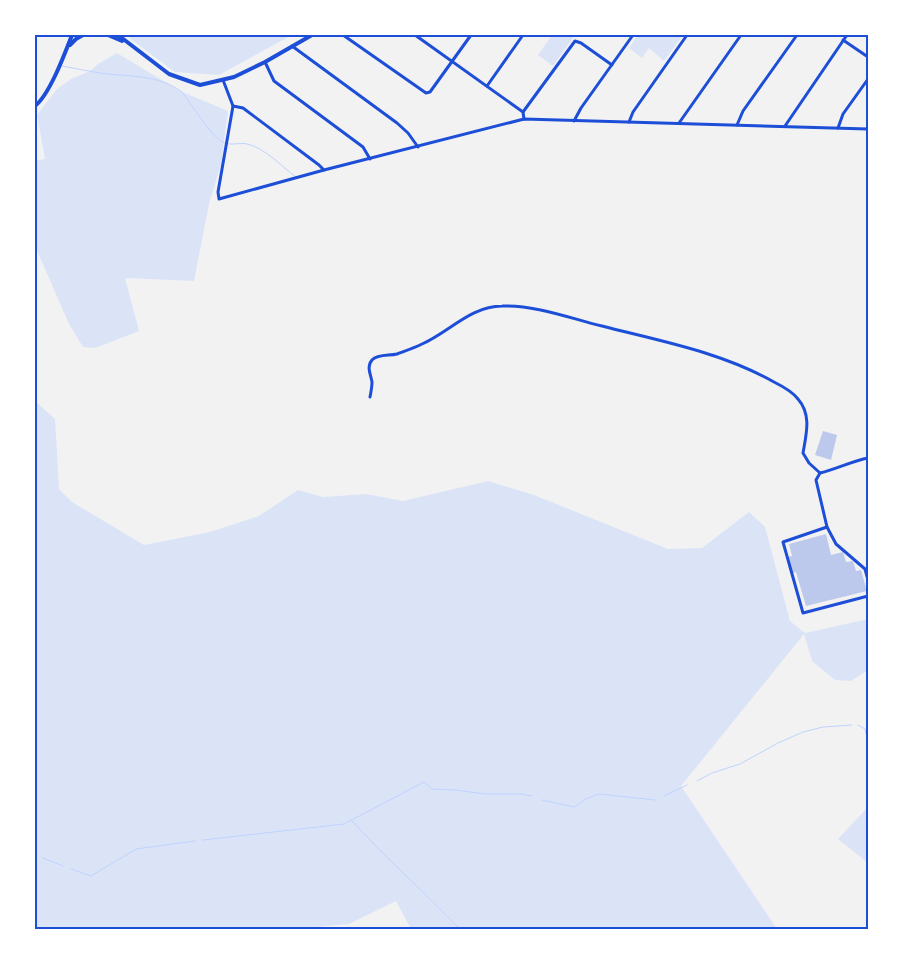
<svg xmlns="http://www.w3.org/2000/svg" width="903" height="964" viewBox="0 0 903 964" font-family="Inter,sans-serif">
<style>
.green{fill:#dbe4f7}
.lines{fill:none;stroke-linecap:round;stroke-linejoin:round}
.stream{stroke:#bfd3fe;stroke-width:1}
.building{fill:#bdc9ec}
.minor{stroke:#1d4ed8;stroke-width:3}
.tertiary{stroke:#1d4ed8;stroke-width:4}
.neatline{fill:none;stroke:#1d4ed8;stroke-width:2}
</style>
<rect width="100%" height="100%" fill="#f2f2f2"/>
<g class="green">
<path d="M129,35H292L219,75L175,72L129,38Z"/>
<path d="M552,35H575L553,66L538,55Z"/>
<path d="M638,35H683L664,61L649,48L642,58L629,48Z"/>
<path d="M117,53L180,91L228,111L221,164L209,204L194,281L125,278L139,331L95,348L83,347L69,324L35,246V161L45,159L37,115L57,89L71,79L90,71L98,64Z"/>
<path d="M35,401L55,419L59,489L72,502L144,545L210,532L259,516L298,490L323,497L366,494L403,501L488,481L534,495L668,549L702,548L749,512L765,527L790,621L805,633L868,619V670L851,681L835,680L812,661L804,634L681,786L777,929H411L396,901L349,924L296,929H35Z"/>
<path d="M868,807V863L838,839Z"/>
</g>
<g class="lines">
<g class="stream">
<path d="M62,66C74,68 87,71 100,73C129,77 158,74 182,92C191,104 210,134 221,141C229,147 238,142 247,144C265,148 281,166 296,177"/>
<path d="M858,725L865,729L868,743"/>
<path d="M697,781L712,773L740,764L778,743L803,732L823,727L852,725"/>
<path d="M664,796L687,785"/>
<path d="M542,800L574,807L586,799L599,794L655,800"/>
<path d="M351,820C386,858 424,892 460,929"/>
<path d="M203,840L344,824L424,782L432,789L456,790L485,794H521L532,796"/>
<path d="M43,858L63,866"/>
<path d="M71,869L91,876L136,849L195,841"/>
</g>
</g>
<g class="building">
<path d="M823,431L837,435L831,460L815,455Z"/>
<path d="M826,534L831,555L843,552L846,562L853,561L856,571L861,570L867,591L806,606L796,572L792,573L788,557L792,556L789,544Z"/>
</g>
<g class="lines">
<g class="minor">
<path d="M343,35L426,93L430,92L471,35"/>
<path d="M415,35L523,112L524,119"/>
<path d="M843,40L868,57"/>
<path d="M292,46L397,123L408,133L418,147"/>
<path d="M265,62L274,81L363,147L370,159"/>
<path d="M223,80L233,106L218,192L219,199L324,170L524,119L868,129"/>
<path d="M487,86L523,35"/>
<path d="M233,106L243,108L319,165L324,170"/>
<path d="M523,112L575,41L581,43L612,65"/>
<path d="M574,121L581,108L633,35"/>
<path d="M629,122L633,112L687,35"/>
<path d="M679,123L741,35"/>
<path d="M737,125L743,111L797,35"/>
<path d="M785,126L847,35"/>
<path d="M838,128L843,114L868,79"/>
<path d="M370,397C371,392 372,387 372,382C371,375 366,367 372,360C378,354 389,356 397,354C405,351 414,348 422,344C449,332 471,306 502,306C536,305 569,318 602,326C660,341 721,352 774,382C782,386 792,391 798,399C812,415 806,435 803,453L809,463L820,473"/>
<path d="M868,458C852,461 837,469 820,473L816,480L827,527L836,544L865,569L868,580"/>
<path d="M827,527L783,542L803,613L868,596"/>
</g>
<g class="tertiary">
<path d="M85,35H97"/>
<path d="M108,35L122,41"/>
<path d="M118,35L169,74L200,85L234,77L265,62L312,35"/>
<path d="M70,45L76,39L83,35"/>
<path d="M35,106C50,94 65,53 72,35"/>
</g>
</g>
<rect width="903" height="964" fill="none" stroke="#ffffff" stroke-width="72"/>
<rect x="36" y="36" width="831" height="892" class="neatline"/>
</svg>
